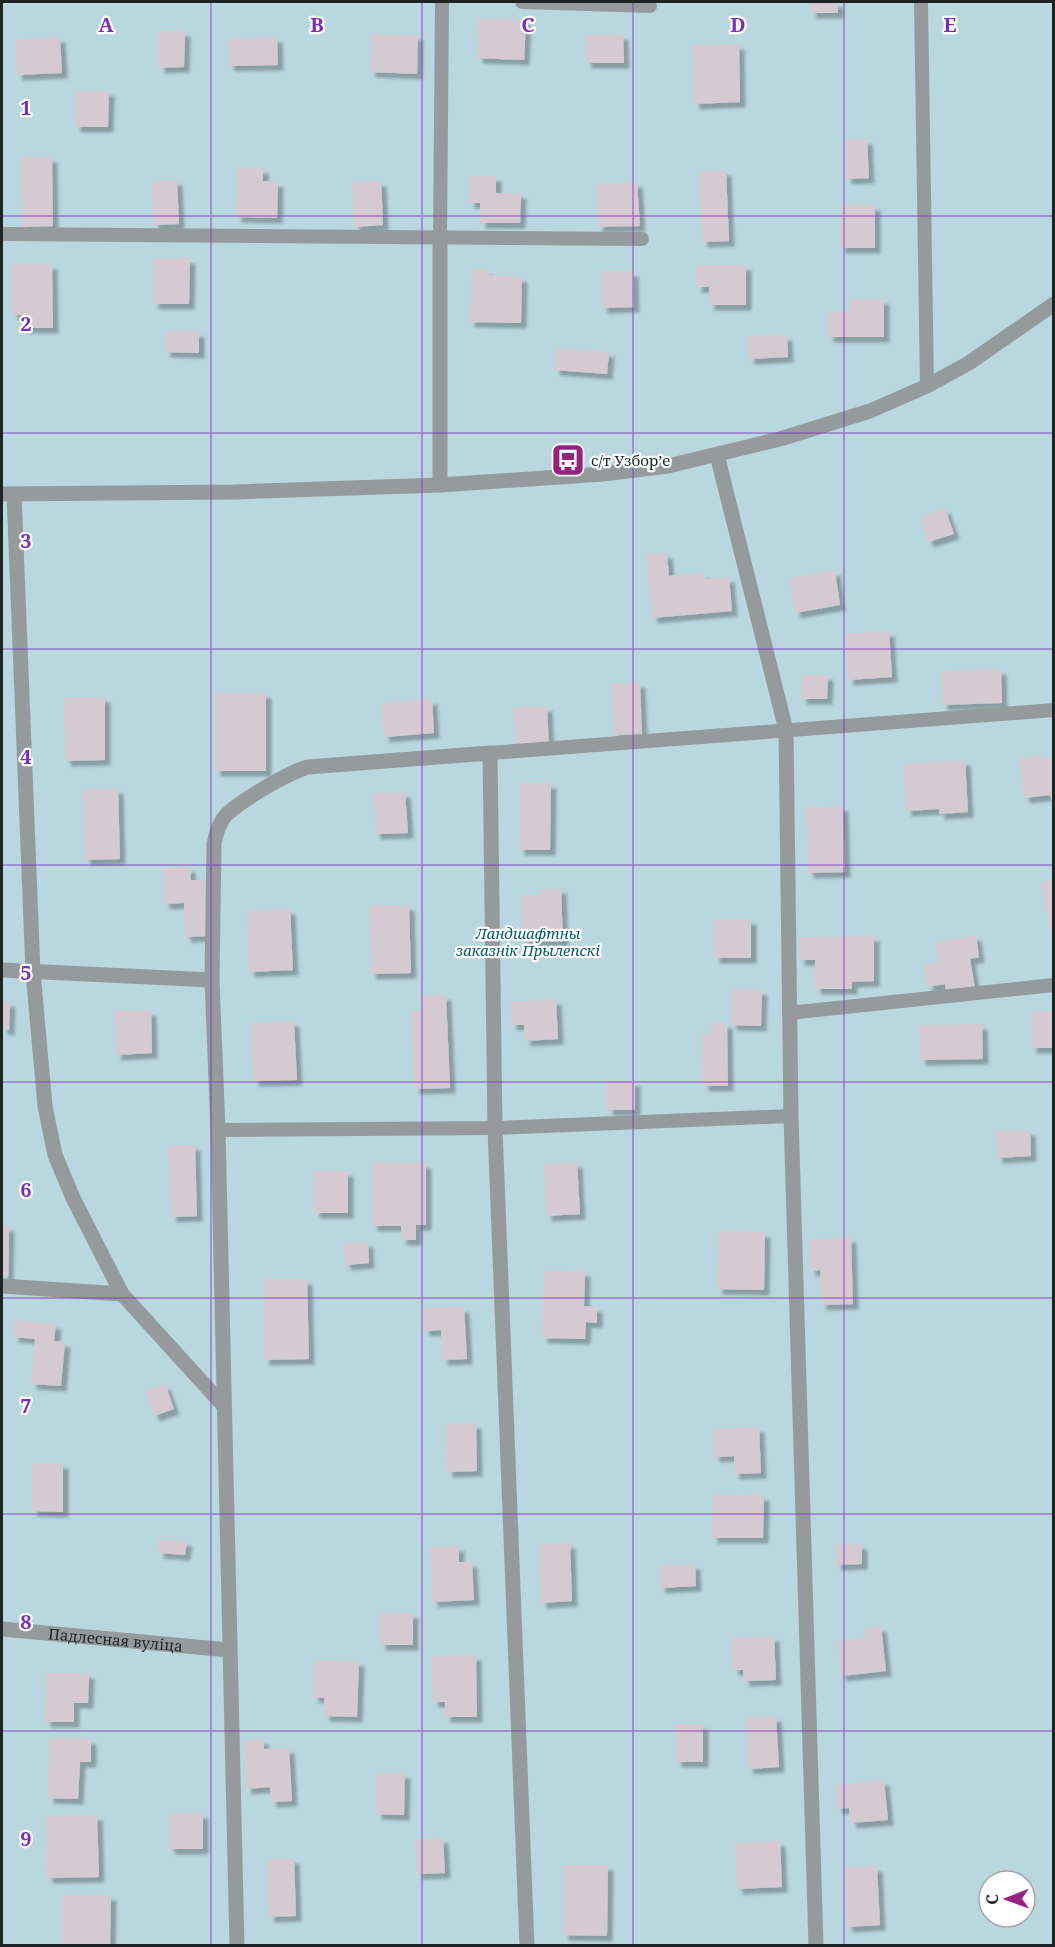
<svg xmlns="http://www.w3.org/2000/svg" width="1055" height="1947" viewBox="0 0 1055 1947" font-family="'Noto Serif',serif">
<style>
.green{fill:#b9d7de;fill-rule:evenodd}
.building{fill:#d5cad1;filter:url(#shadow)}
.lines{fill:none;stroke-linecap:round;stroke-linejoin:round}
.service{stroke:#959b9c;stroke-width:14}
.minor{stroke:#959b9c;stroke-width:15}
.grid{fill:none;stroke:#7b2cbf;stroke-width:1.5;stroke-opacity:0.55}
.labels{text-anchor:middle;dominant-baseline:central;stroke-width:4.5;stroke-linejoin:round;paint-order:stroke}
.poi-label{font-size:15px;fill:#1e2324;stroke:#fff;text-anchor:start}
.park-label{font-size:15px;font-style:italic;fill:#055c6a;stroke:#fff}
.street-label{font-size:15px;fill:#1e2324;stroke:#fff}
.grid-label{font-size:20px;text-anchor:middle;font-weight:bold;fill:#7b2cbf;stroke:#fff;stroke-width:4.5;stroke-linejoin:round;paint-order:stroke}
</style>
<defs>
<filter id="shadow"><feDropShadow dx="5.5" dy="5.5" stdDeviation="1.5" flood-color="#0004"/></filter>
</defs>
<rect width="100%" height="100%" fill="#e0edf0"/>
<path class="green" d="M2,2H1053V1945L2,1946ZM989,1881H1025V1917H989Z"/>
<g class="building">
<rect x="811" y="2" width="27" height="11"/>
<path d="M479,18L526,20L524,60L477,58Z"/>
<path d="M159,31H185L184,67L159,68Z"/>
<path d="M371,34L418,35L417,74L370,72Z"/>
<path d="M623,34L624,63H586V35Z"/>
<path d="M60,37L62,73L17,75L15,39Z"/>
<path d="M277,37L278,65L229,66L228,39Z"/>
<path d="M739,44L740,102L694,104L692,45Z"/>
<path d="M75,91H109L108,127H75Z"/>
<path d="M867,139L869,178L846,179L845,140Z"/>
<path d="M21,157H52L53,226L22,227Z"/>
<path d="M237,168H263V181L278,182L277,218L236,217Z"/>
<path d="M726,170L729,241L702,242L699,172Z"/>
<path d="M469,176H496V193H521L520,223H480V203H469Z"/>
<path d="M177,180L179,224L153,225L152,181Z"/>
<path d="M381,181L383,225L354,227L352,182Z"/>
<path d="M637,182L640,226L598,227L596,184Z"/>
<path d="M841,204L875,205V248H840Z"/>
<path d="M153,258H190L189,304H153Z"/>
<path d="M12,264H52L53,328H22V315H12Z"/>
<path d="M696,265H746V305H709V287H696Z"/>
<path d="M471,269L489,270L488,275L522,277L521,323L469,322Z"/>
<path d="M601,271H633L634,307L602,308Z"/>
<path d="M850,299H884V337H828V311L850,312Z"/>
<path d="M166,331L199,332V353L165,352Z"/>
<path d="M787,335L788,357L749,359L747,336Z"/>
<path d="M556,348L609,352L607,374L554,370Z"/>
<path d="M945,508L954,534L928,542L920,517Z"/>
<path d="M667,553L669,576L704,573L705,579L729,577L732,611L652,618L646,554Z"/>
<path d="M835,570L840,605L795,613L789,578Z"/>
<path d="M889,631L892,677L848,680L845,634Z"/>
<path d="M1001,669L1002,703L942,705L941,671Z"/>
<path d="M802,675H828L827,699H801Z"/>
<path d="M640,682L642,734L614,735L611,684Z"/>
<rect x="215" y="693" width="51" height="78"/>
<path d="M105,697V760L65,761L64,698Z"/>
<path d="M432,699L434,733L384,737L381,703Z"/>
<path d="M547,706L549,746L516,748L513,708Z"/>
<path d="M1042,755L1043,758L1054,757V808L1050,795L1024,798L1019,758Z"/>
<path d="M965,760L968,812L939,814V809L906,811L903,764Z"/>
<path d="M520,783H551L550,850H519Z"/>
<path d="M118,788L120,859L85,860L82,790Z"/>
<path d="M405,792L408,833L375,834L373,793Z"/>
<path d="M843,806L845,872L808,873L805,807Z"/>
<path d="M190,867L191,880H206L208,936L185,937L184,903L164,904L163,868Z"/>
<path d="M1054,879V935H1051L1040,882Z"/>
<path d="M561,888L563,941L523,942L521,895H541V889Z"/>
<path d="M409,905L411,973L371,974L369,906Z"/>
<path d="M290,909L293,970L249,972L246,911Z"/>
<rect x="714" y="919" width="37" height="39"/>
<path d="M976,935L979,957L970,959L975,988L946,993L945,984L928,987L923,965L939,962L935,942Z"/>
<path d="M874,936V981L852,982V989H815V960H799V937Z"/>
<path d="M732,989L762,990L761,1026L731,1025Z"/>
<path d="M446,995L450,1088L414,1089L411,1011L421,1010L420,996Z"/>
<path d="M556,999L558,1039L525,1041L524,1025H511L510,1002Z"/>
<path d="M2,1001L10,1002L9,1030L2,1029Z"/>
<path d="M151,1010L152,1053L116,1055L114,1011Z"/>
<path d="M1054,1011V1048H1031V1012Z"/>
<path d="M294,1021L297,1080L253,1081L251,1023Z"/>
<path d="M710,1023H727L728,1086H703L702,1033H711Z"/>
<path d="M982,1024L983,1059L920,1060L919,1025Z"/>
<rect x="607" y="1081" width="28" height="29"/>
<path d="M1030,1130L1031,1156L997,1158L996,1131Z"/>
<path d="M195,1145L197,1216L171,1217L168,1146Z"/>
<path d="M372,1162L426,1163V1225H416V1240H401V1226H372Z"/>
<path d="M577,1162L580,1214L546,1216L544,1164Z"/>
<rect x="314" y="1171" width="34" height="42"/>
<path d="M2,1226H9L8,1277H2Z"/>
<path d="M718,1231L765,1232L764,1290L717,1289Z"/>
<path d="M851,1237L853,1304L821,1305L820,1270L810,1271L809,1239Z"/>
<path d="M368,1242L369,1263L345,1265L344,1243Z"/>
<path d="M544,1270L585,1271L584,1306L597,1307V1323L586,1322L585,1339L542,1338Z"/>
<path d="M263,1279H307L309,1359L264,1360Z"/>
<path d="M464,1307L467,1359L442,1360L441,1330L424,1331L423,1308Z"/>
<path d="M14,1320L56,1324L54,1341L65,1342L61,1386L31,1384L35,1339L13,1337Z"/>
<path d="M165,1384L174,1409L154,1416L145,1391Z"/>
<path d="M476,1423L477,1471L447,1472L446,1424Z"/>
<path d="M759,1427L761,1473L734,1474V1456L714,1457L713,1429Z"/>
<path d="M32,1463H63V1512L32,1511Z"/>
<path d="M713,1494L764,1495L763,1538H712Z"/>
<path d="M159,1539L187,1541L185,1555L158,1553Z"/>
<path d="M570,1543L572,1601L541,1603L539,1544Z"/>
<path d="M835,1544H862V1564L836,1565Z"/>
<path d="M459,1546V1562H472L474,1600L432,1602L430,1547Z"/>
<path d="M695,1564L696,1586L660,1588L659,1566Z"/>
<rect x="380" y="1613" width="33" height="32"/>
<path d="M881,1626L886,1671L841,1676L837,1641L865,1638L864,1628Z"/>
<path d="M774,1636L776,1680L744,1681L743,1670H733L731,1638Z"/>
<path d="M476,1655L477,1717H445V1702H433L431,1656Z"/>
<path d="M314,1660L359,1661L357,1717L324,1716V1698L313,1697Z"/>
<path d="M46,1673H89L88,1703H74V1722H45Z"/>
<path d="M776,1716L779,1767L748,1769L746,1717Z"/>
<rect x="676" y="1724" width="27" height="38"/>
<path d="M49,1738L91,1739V1762H80L78,1799L48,1798Z"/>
<path d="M263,1739L264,1749L289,1748L292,1801L271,1802L270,1787L246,1789L244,1741Z"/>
<path d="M376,1773H405L404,1815L376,1814Z"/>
<path d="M884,1780L888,1820L851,1823L849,1808L837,1809L835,1785Z"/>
<rect x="169" y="1813" width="34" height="36"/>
<path d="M97,1815L99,1877L47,1878L46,1816Z"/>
<path d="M443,1838L445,1873L417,1874L415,1839Z"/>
<path d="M780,1841L782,1887L737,1889L735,1843Z"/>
<path d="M294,1858L296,1916L269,1917L266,1860Z"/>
<path d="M563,1865H608L607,1936L563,1935Z"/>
<path d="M877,1866L880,1925L847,1927L844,1868Z"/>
<path d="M63,1894L111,1895L110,1946H63Z"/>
</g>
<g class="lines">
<g class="service">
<path d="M522,2L650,6"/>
<path d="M921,2L927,386"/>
<path d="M2,234L642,239"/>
<path d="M440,237L442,2"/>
<path d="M490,753L1054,710"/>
<path d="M789,1013L1054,985"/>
<path d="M218,1130L495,1128L791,1116"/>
</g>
<g class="minor">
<path d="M440,237V485"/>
<path d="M717,455L786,730L791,1116L816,1946"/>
<path d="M2,494L235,492L440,485L603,474L668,466L780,439L870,411L927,386L969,363L1054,304"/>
<path d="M14,494L33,972L45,1106L55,1155L73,1198L122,1294L223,1405"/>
<path d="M2,970L212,980"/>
<path d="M2,1286L122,1294"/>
<path id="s1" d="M2,1629L229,1650"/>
<path d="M237,1946L218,1130L212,980L214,844C216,833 219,822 227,814C244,799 287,773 308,767L490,753L495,1128L527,1946"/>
</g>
</g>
<path class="grid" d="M211,2V1946M422,2V1946M633,2V1946M844,2V1946M2,216H1054M2,433H1054M2,649H1054M2,865H1054M2,1082H1054M2,1298H1054M2,1514H1054M2,1731H1054"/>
<defs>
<g id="bus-square" transform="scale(1.725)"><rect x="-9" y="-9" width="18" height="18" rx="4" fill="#96217e" stroke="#fff"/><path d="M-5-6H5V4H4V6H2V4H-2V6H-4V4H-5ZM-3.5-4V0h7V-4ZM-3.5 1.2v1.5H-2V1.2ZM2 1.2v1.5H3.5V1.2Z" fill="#fff"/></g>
</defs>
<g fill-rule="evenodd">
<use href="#bus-square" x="568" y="460"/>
</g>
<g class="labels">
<g class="poi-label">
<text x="591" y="460">с/т Узборʼе</text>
</g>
<g class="park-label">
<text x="528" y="933">Ландшафтны<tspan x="528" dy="17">заказнік Прылепскі</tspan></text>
</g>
<g class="street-label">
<text stroke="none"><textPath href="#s1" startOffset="114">Падлесная вуліца</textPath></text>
</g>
</g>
<g class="grid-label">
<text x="106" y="32">A</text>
<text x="317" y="32">B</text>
<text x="528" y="32">C</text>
<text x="738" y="32">D</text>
<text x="950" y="32">E</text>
<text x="26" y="115">1</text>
<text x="26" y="331">2</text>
<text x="26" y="548">3</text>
<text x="26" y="764">4</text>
<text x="26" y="980">5</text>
<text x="26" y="1197">6</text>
<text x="26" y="1413">7</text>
<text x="26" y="1629">8</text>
<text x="26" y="1846">9</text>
</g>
<rect width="1055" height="1947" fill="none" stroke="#1e2324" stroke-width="6"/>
<g transform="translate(1007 1899) rotate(269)"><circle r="28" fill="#ffffff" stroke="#a5a7a7" stroke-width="1.5"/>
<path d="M0-4.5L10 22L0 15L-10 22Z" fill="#96217e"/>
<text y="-9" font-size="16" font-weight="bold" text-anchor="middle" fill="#1e2324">С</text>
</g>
</svg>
